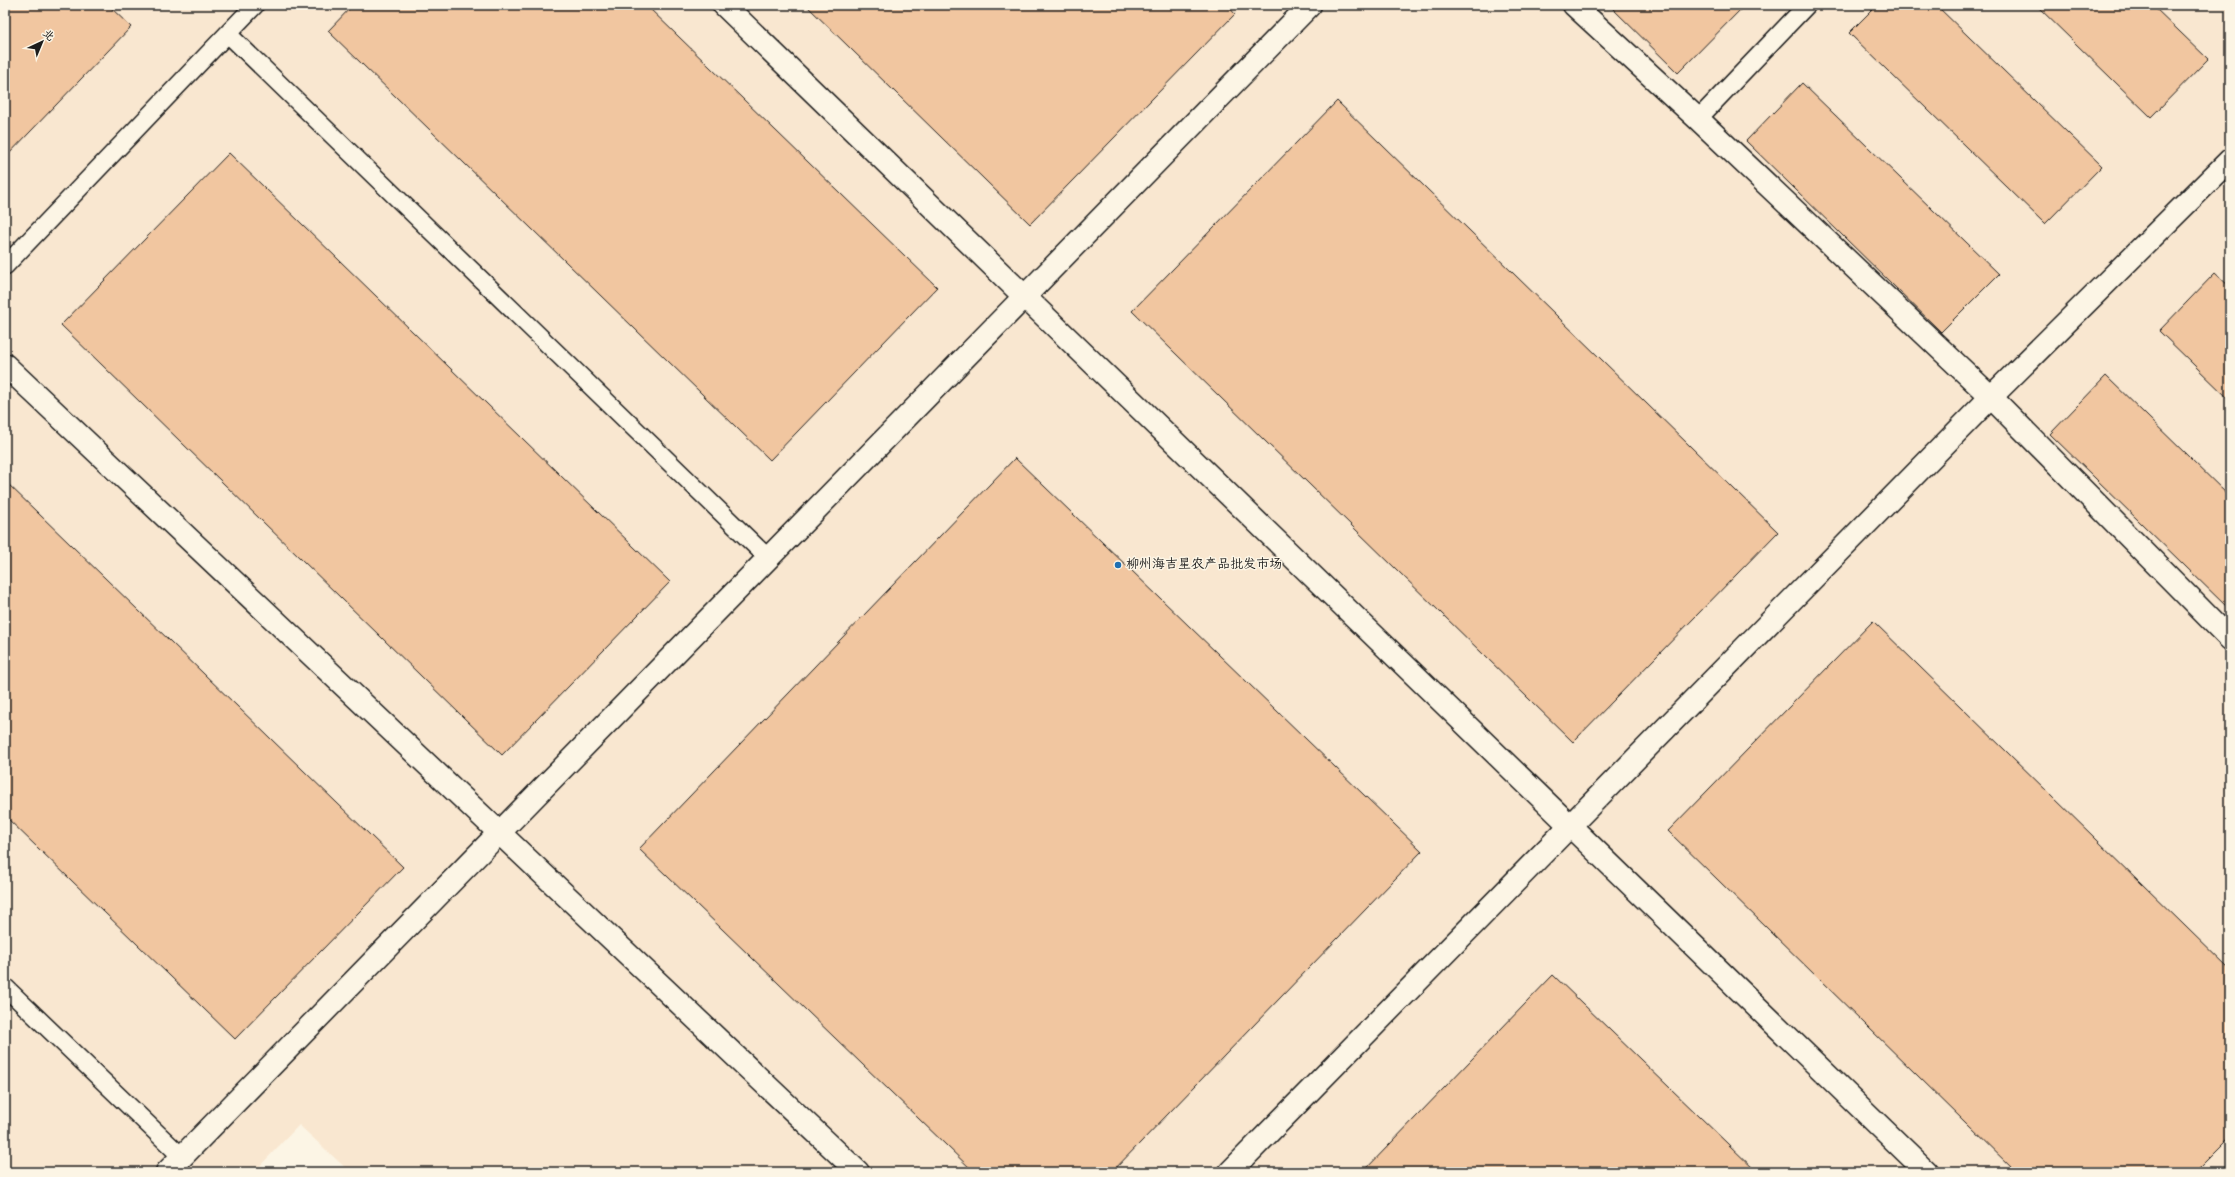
<svg xmlns="http://www.w3.org/2000/svg" width="2235" height="1177" viewBox="0 0 2235 1177" font-family="'Gochi Hand','LXGW WenKai TC',sans-serif">
<style>
.built{fill:#f9e7d0}
.building{fill:#f1c6a0;stroke:#1c1c1c}
.lines{fill:none;stroke-linecap:round;stroke-linejoin:round}
.lane-casing{stroke:#1c1c1c;stroke-width:20}
.street-casing{stroke:#1c1c1c;stroke-width:25}
.lane{stroke:#fcf5e5;stroke-width:17}
.street{stroke:#fcf5e5;stroke-width:22}
.poi-dot{fill:#1f6fb2;stroke:#fcf5e5;stroke-width:1.5}
.labels{text-anchor:middle;dominant-baseline:central;stroke-width:3;stroke-linejoin:round;paint-order:stroke}
.poi-label{font-size:13px;fill:#1c1c1c;stroke:#fcf5e5;text-anchor:start}
</style>
<rect width="100%" height="100%" fill="#fcf5e5"/>
<filter id="ink" filterUnits="userSpaceOnUse"><feTurbulence type="fractalNoise" baseFrequency=".025" numOctaves="2"/><feDisplacementMap in="SourceGraphic" scale="8" xChannelSelector="R" yChannelSelector="G"/><feConvolveMatrix kernelMatrix="1 2 1 2 8 2 1 2 1" color-interpolation-filters="sRGB"/></filter>
<g filter="url(#ink)">
<path class="built" d="M5,5H2230V1172H350L299,1125L254,1172H5Z"/>
<g class="building">
<path d="M5,5H108L131,27L5,158Z"/>
<path d="M353,5H646L937,287L770,460L328,31Z"/>
<path d="M806,5H1227L1235,14L1030,224Z"/>
<path d="M1609,5H1745L1678,73Z"/>
<path d="M1877,5H1936L2102,166L2045,224L1849,33Z"/>
<path d="M2036,5H2152L2208,59L2151,117Z"/>
<path d="M1802,83L1999,274L1941,332L1746,141Z"/>
<path d="M1337,101L1778,532L1573,742L1132,311Z"/>
<path d="M229,153L670,582L502,755L61,325Z"/>
<path d="M2215,273L2230,287V400L2159,331Z"/>
<path d="M2106,376L2230,497V610L2050,434Z"/>
<path d="M1015,458L1422,851L1112,1172H974L639,849Z"/>
<path d="M5,481L403,867L235,1039L5,816Z"/>
<path d="M1873,621L2230,970V1138L2196,1172H2016L1668,831Z"/>
<path d="M1553,975L1757,1172H1363Z"/>
<path d="M5,1164L13,1172H5Z"/>
</g>
<g class="lines">
<g class="lane-casing">
<g id="lane">
<path d="M228,34L768,558"/>
<path d="M1698,119L1807,5"/>
<path d="M5,266L255,5"/>
<path d="M5,987L182,1157"/>
</g>
</g>
<g class="street-casing">
<g id="street">
<path d="M724,5L1927,1172"/>
<path d="M1574,5L1698,119L1991,397L2230,639"/>
<path d="M5,365L858,1172"/>
<path d="M167,1172L1310,5"/>
<path d="M1230,1172L1991,397L2230,160"/>
</g>
</g>
<use href="#lane" class="lane"/>
<use href="#street" class="street"/>
</g>
</g>
<circle class="poi-dot" cx="1118" cy="565" r="4"/>
<g class="labels">
<g class="poi-label">
<text x="1126" y="565">柳州海吉星农产品批发市场</text>
</g>
</g>
<rect width="2235" height="1177" fill="none" stroke="#fcf5e5" stroke-width="20"/>
<rect x="10" y="10" width="2215" height="1157" fill="none" stroke="#1c1c1c" stroke-width="1.5" filter="url(#ink)"/>
<g transform="translate(42 42) rotate(44)" stroke="#fcf5e5" stroke-width="3" paint-order="stroke">
<path d="M0-3L7 15L0 10L-7 15Z" fill="#1c1c1c"/>
<text y="-6" font-size="11" font-weight="bold" text-anchor="middle" fill="#1c1c1c">北</text>
</g>
</svg>
